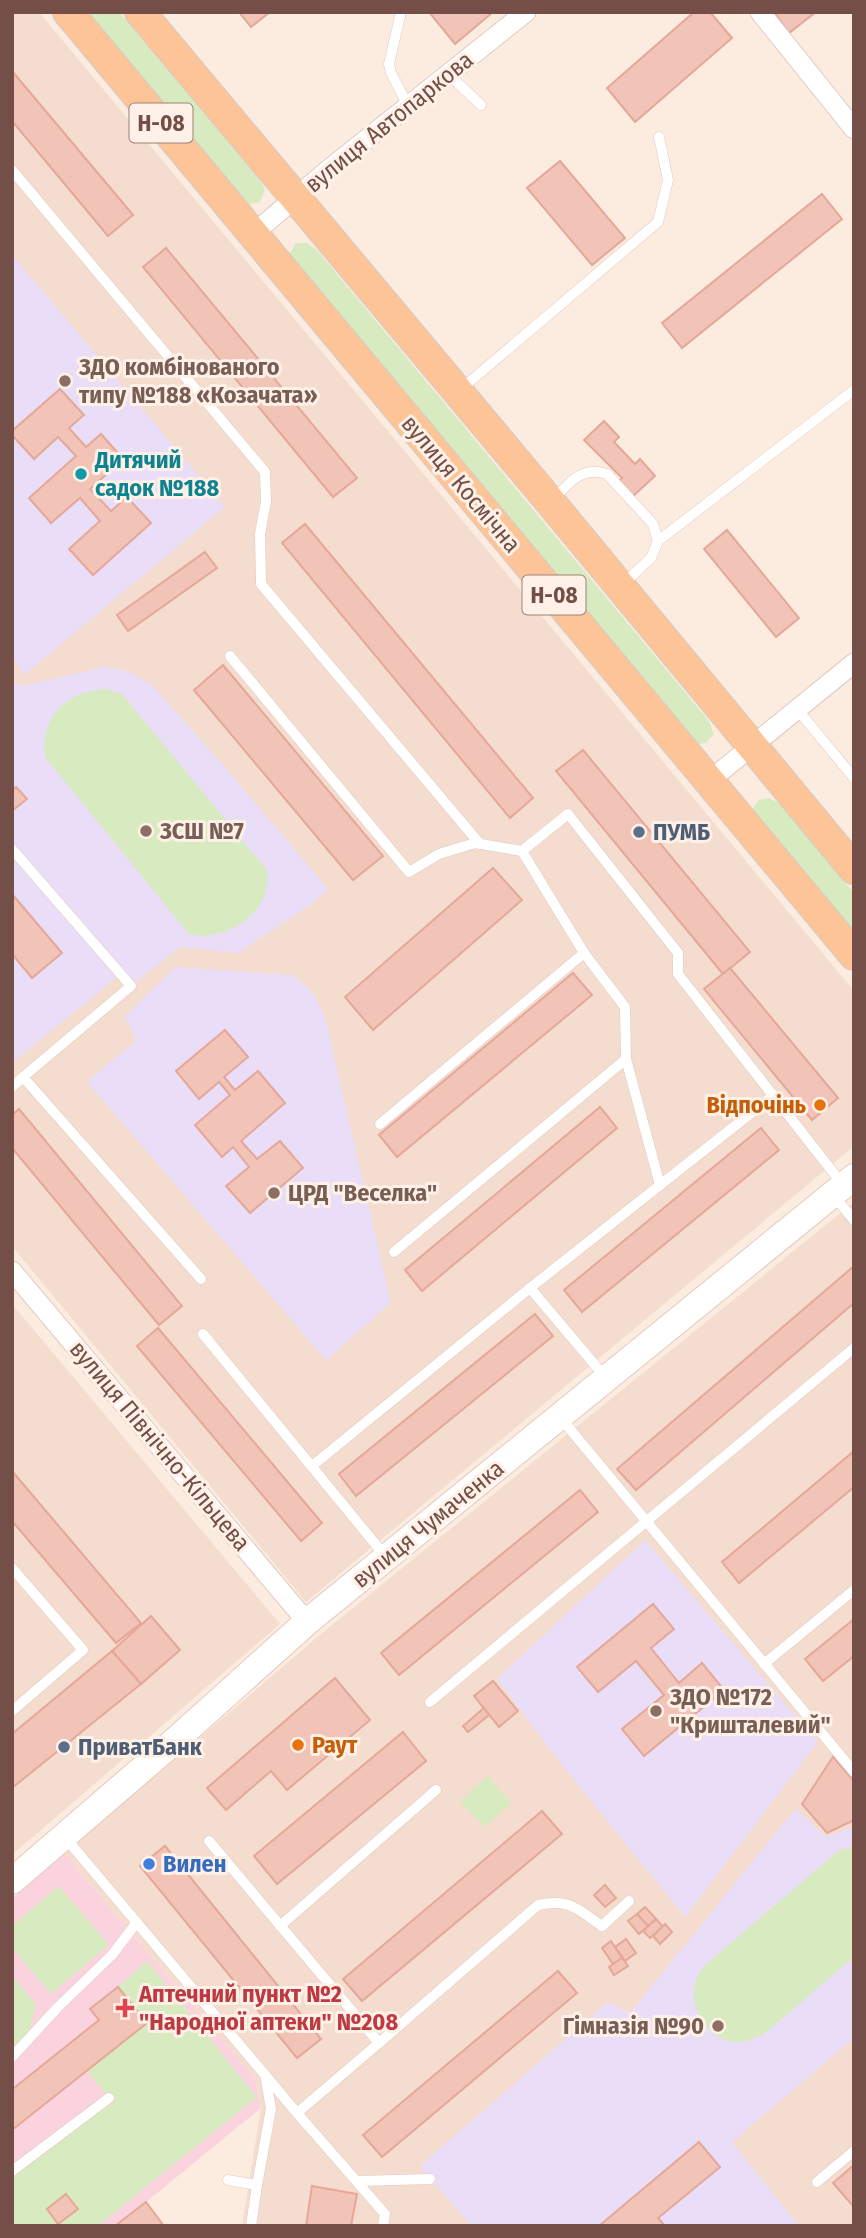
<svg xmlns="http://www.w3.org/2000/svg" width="866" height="2238" viewBox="0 0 866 2238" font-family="'Fira Sans Condensed',sans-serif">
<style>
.residential{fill:#f4dccf}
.education{fill:#e9ddf8}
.medical{fill:#fad3df}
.green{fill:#d8eabf}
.building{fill:#f2c4b8;stroke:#e5a798;stroke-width:2}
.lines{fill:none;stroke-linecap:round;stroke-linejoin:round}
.lane-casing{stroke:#e2c9bf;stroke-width:11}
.street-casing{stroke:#e2c9bf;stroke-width:21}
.secondary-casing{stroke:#e7c8bc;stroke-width:28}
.primary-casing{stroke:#d5cac8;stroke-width:32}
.lane{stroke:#fff;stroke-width:10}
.street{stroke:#fff;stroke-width:19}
.secondary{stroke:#fff;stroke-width:26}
.primary{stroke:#fcc497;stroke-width:30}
.education-dot{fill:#8d6e63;stroke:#fff1e7;stroke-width:2.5}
.culture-dot{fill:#0f9aa8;stroke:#fff1e7;stroke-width:2.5}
.service-dot{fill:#5c6f8a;stroke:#fff1e7;stroke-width:2.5}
.food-dot{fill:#e8710a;stroke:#fff1e7;stroke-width:2.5}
.shop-dot{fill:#3f7fe0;stroke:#fff1e7;stroke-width:2.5}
.health-dot{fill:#e0444e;stroke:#fff1e7;stroke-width:2.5}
.labels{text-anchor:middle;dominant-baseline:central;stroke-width:6;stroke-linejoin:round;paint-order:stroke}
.shield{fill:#fff1e7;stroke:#9d8077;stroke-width:2}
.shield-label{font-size:23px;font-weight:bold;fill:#734f47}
.street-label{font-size:24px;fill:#734f47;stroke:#fff1e7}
.education-label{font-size:24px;font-weight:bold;fill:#785e54;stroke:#fff1e7;text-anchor:start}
.culture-label{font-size:24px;font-weight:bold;fill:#0d838f;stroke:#fff1e7;text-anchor:start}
.service-label{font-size:24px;font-weight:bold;fill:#4e5e75;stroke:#fff1e7;text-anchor:start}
.food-label{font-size:24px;font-weight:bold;fill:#c56008;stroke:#fff1e7;text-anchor:end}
.shop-label{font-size:24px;font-weight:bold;fill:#366cbe;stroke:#fff1e7;text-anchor:start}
.health-label{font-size:24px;font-weight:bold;fill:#be3a42;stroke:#fff1e7;text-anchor:start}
</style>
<rect width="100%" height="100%" fill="#fcece0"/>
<g class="residential">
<path d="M12,12H39L854,991V1146L306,1602L12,1246Z"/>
<path d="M854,1202V2226H242L261,2108L255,2079L64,1854L321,1634Z"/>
<path d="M12,1304L280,1624L12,1855Z"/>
</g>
<g class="education">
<path d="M12,255L225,507L24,675L12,656Z"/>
<path d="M103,667L125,670L152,685L230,773L328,889L313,903L238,953L180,947L131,986L121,974L12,1063V681L23,686Z"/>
<path d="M175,967L292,975L312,992L325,1017L391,1303L326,1360L87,1082L136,1040L125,1016Z"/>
<path d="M645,1540L818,1742L685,1917L559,1761L497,1679Z"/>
<path d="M796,1808L826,1837L854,1826V2038L732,2142L799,2226H471L420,2166L608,2002L630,2013Z"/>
</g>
<path class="medical" d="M64,1854L255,2079L261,2108L117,2226H12V1899Z"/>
<g class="green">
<path d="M81,12H119L259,179L265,189L260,202L247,205Z"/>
<path d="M296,243H307L317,250L709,721L714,734L706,743L693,745L289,255Z"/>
<path d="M106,689L122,694L267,870C267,875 268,881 267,887C260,920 221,942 189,934L45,757C40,717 67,691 106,689Z"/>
<path d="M769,798L779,803L854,893V940L754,821L752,809L759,800Z"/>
<path d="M488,1776L511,1803L484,1827L460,1801Z"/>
<path d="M854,1846V1957L764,2034C753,2039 743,2044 731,2042C706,2037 687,2004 696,1980C697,1975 702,1970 705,1965L838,1851Z"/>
<path d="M59,1886L109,1945L51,1994L12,1948V1926Z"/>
<path d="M147,1961L257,2097L98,2226H12V2171L109,2098L87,2071L147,2024L118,1987Z"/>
<path d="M12,1976L36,2004L28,2035L12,2048Z"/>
</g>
<g class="building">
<path d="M239,12H270L251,27Z"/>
<path d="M429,12H493L455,44Z"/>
<path d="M694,12H710L732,38L635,122L607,88Z"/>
<path d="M774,12H816L789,33Z"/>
<path d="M12,71L133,215L108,236L12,121Z"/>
<path d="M560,161L625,238L592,265L527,188Z"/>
<path d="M822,194L842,219L682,348L662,323Z"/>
<path d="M166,248L357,478L333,497L143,267Z"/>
<path d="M60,389L84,415L69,428L86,447L101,434L123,459L90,489L111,511L127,497L151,523L93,575L69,549L100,521L80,498L51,523L29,498L76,456L58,437L34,459L12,435V431Z"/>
<path d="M604,421L619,437L614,442L635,464L640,459L655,476L633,496L619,481L622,478L584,440Z"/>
<path d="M305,524L533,798L510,818L282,543Z"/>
<path d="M727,530L799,618L776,637L704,549Z"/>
<path d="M205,552L217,568L128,631L117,615Z"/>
<path d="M223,665L383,856L353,880L194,690Z"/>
<path d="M583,750L750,952L723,974L556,771Z"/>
<path d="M16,787L27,799L12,811V790Z"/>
<path d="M493,868L522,900L373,1030L345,997Z"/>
<path d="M12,894L62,953L32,978L12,954Z"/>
<path d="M730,968L838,1098L812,1120L704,989Z"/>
<path d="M573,973L592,995L397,1157L379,1135Z"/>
<path d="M225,1030L248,1057L224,1077L235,1090L258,1071L285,1103L241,1141L257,1159L280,1141L303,1168L250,1213L226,1186L249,1167L233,1147L222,1157L195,1125L230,1095L219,1082L199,1099L176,1071Z"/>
<path d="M600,1107L617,1128L422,1291L405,1270Z"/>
<path d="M19,1109L182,1306L159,1325L12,1148V1115Z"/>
<path d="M761,1128L779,1150L582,1312L564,1290Z"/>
<path d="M854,1266V1303L636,1490L617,1469Z"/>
<path d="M535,1314L553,1336L356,1496L339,1474Z"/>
<path d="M158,1328L322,1523L301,1541L137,1346Z"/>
<path d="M854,1451V1487L739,1583L722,1562Z"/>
<path d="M12,1471L141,1623L116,1643L12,1521Z"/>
<path d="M580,1490L598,1512L399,1675L381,1653Z"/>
<path d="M653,1604L674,1629L651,1648L679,1683L702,1663L724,1690L644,1756L622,1729L664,1695L636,1661L598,1692L577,1667Z"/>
<path d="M151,1616L180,1650L141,1684L112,1651Z"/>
<path d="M854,1619V1656L823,1681L805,1659Z"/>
<path d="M112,1651L141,1684L12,1788V1734Z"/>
<path d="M335,1678L370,1720L287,1790L271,1771L226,1810L207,1788Z"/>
<path d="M493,1681L518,1711L499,1727L474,1696Z"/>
<path d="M484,1708L489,1715L468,1732L463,1726Z"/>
<path d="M403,1732L426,1761L277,1884L254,1856Z"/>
<path d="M833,1757L854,1781V1820L827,1833L802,1804Z"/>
<path d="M542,1811L562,1834L362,2001L343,1979Z"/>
<path d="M165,1846L321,2039L297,2058L140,1866Z"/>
<path d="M605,1885L616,1898L605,1907L594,1895Z"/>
<path d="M645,1907L656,1919L648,1926L637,1914Z"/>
<path d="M637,1914L648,1926L639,1934L628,1921Z"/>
<path d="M656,1919L663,1927L650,1938L643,1931Z"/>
<path d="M665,1924L672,1932L660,1944L653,1936Z"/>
<path d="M626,1939L636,1953L625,1961L615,1947Z"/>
<path d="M611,1941L622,1958L613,1964L602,1948Z"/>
<path d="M622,1958L628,1966L614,1975L609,1967Z"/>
<path d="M558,1971L577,1993L382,2157L363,2135Z"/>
<path d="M118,1987L147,2023L12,2130V2086L14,2088L99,2020L90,2009Z"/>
<path d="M699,2142L720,2167L658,2218L665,2226H599Z"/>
<path d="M854,2165V2207L833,2183Z"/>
<path d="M312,2186L357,2194L351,2226H306Z"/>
<path d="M66,2194L78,2209L58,2224L47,2209Z"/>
<path d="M146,2202L164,2226H115Z"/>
</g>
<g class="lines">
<g class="lane-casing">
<g id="lane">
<path d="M401,12L389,64L391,73L408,106"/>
<path d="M448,74L481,105"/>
<path d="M12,170L265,472L266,501L260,534L261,584L480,844"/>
<path d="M461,389L658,222L668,180L659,137"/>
<path d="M553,500C569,483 582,465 607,474L653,524L658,541L656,545"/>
<path d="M622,585L651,558L658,541L854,390"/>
<path d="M230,656L409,872L439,854L475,843L522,851L568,814L678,953V974L843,1185"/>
<path d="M797,709L854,778"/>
<path d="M12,849L131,986L23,1077"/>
<path d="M522,851L584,953"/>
<path d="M12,1087L23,1077L201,1279"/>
<path d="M380,1124L584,953L625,1007L626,1059"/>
<path d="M833,1195L854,1220"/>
<path d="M394,1252L626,1059L660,1185"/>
<path d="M530,1288L606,1378"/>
<path d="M203,1334L386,1557"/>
<path d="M560,1417L854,1772"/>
<path d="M312,1466L530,1288L774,1095"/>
<path d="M12,1568L83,1650L12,1711"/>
<path d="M764,1664L854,1590"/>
<path d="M430,1702L854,1348"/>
<path d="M64,1836L297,2113"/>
<path d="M209,1841L379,2043L538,1905C570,1898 577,1909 602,1926L629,1901"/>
<path d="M280,1926L436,1790"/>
<path d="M379,2043L297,2113L385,2214L383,2226"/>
<path d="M12,2057L58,2007L112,1955L137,1922"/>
<path d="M12,2171L109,2098"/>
<path d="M228,2180L257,2185"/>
<path d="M357,2181L430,2179"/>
<path d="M817,2182L854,2151"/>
<path d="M251,2226L257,2185L271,2109L265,2074"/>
</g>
</g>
<g class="street-casing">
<g id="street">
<path d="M760,12L854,129"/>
<path d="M253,234L328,170L526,12"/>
<path d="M709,781L854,663"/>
<path d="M12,1271L307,1622"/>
</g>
</g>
<g class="secondary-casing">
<path id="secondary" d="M12,1881L170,1745L307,1622L854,1177"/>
</g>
<g class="primary-casing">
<g id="primary">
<path d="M68,12L854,955"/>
<path d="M140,12L551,503L854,869"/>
</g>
</g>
<use href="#lane" class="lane"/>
<use href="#street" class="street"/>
<use href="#secondary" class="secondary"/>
<use href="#primary" class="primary"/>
</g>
<g class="education-dot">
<circle cx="65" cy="381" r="7"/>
<circle cx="146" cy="831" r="7"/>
<circle cx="274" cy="1193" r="7"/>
<circle cx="656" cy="1711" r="7"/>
<circle cx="718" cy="2026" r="7"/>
</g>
<circle class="culture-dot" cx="81" cy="474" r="7"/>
<g class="service-dot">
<circle cx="639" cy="832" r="7"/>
<circle cx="64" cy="1747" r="7"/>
</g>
<g class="food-dot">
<circle cx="820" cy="1105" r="7"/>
<circle cx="298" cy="1745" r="7"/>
</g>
<circle class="shop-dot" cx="149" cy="1864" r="7"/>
<path class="health-dot" d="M121.5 1997.5h7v7h7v7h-7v7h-7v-7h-7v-7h7z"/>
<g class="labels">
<g class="shield">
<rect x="129.5" y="103.5" width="63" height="39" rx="5"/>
<rect x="522.5" y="575.5" width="63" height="39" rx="5"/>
</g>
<g class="shield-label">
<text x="161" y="123">Н-08</text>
<text x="554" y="595">Н-08</text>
</g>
<g class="street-label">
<text transform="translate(389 122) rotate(-39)">вулиця Автопаркова</text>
<text transform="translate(461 484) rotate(50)">вулиця Космічна</text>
<text transform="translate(160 1446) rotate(50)">вулиця Північно-Кільцева</text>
<text transform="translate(428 1524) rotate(-39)">вулиця Чумаченка</text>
</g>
<g class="education-label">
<text x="79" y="367">ЗДО комбінованого<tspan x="79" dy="28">типу №188 «Козачата»</tspan></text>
<text x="160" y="831">ЗСШ №7</text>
<text x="288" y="1193">ЦРД "Веселка"</text>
<text x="670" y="1697">ЗДО №172<tspan x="670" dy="28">"Кришталевий"</tspan></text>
<text x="704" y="2026" text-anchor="end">Гімназія №90</text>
</g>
<g class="culture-label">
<text x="95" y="460">Дитячий<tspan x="95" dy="28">садок №188</tspan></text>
</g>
<g class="service-label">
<text x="653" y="832">ПУМБ</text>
<text x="78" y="1747">ПриватБанк</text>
</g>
<g class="food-label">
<text x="806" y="1105">Відпочінь</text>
<text x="312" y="1745" text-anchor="start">Раут</text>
</g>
<g class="shop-label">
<text x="163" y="1864">Вилен</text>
</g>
<g class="health-label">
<text x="139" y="1994">Аптечний пункт №2<tspan x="139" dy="28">"Народної аптеки" №208</tspan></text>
</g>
</g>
<rect width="866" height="2238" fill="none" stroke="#734f47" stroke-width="28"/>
</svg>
